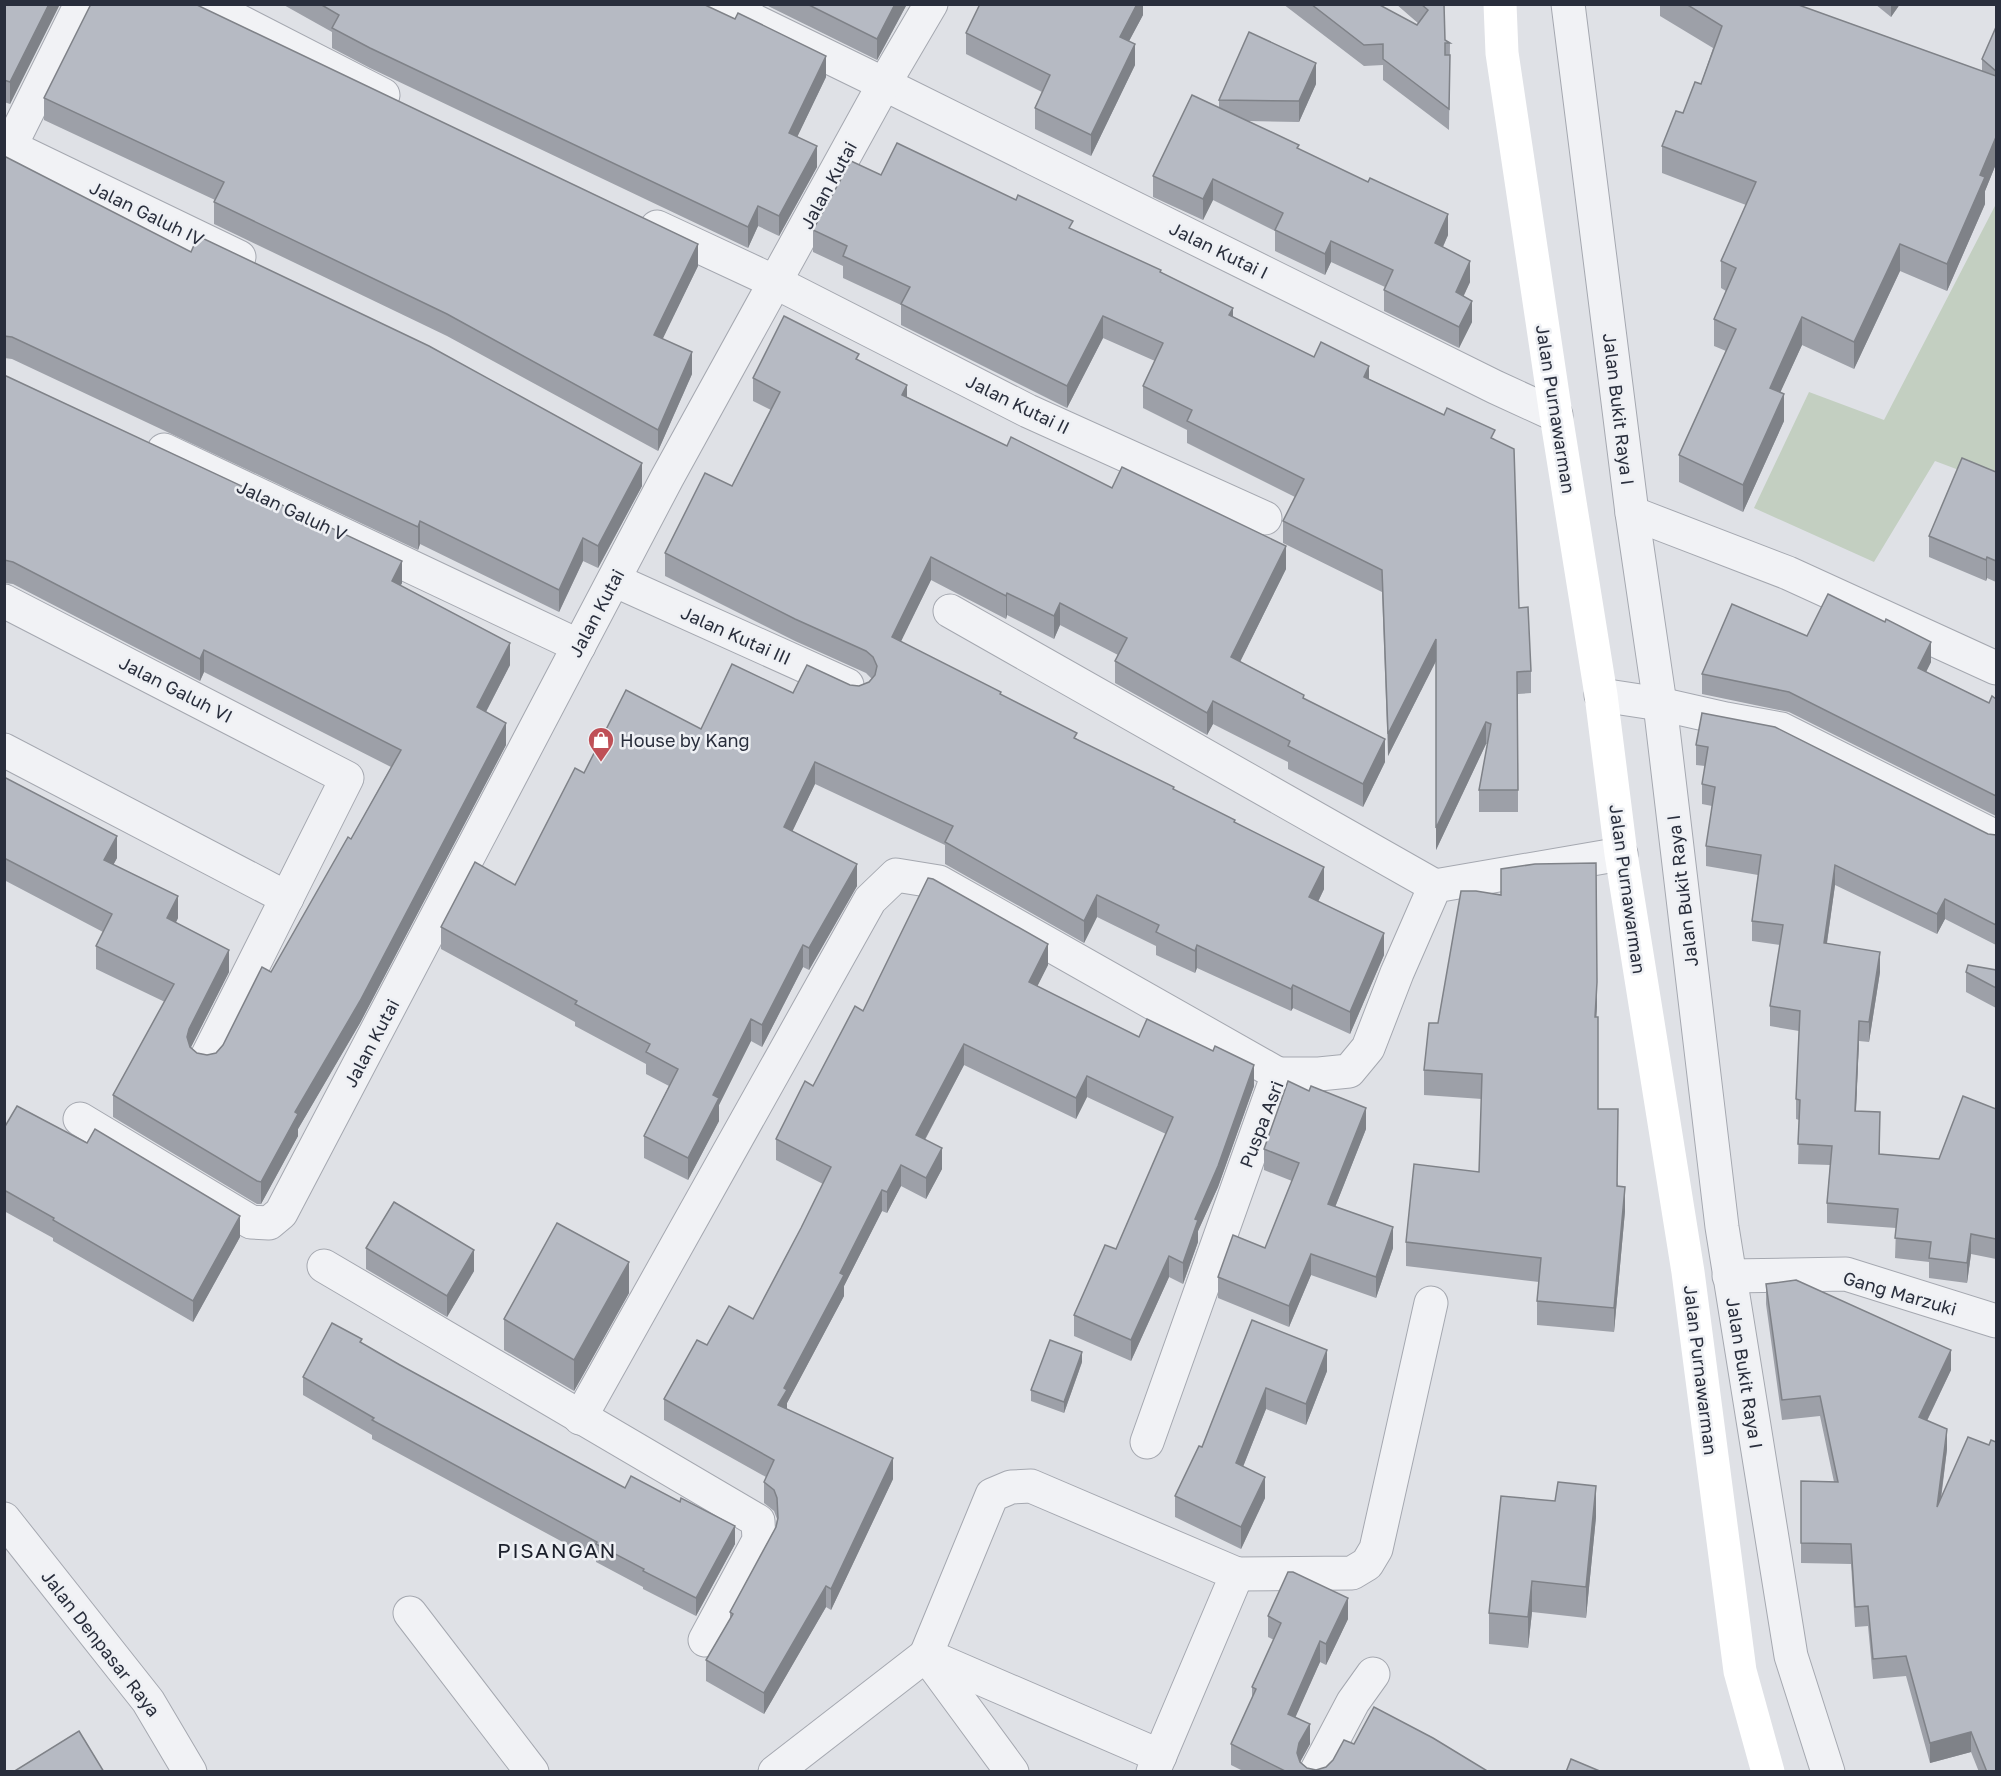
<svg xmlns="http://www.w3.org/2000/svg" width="2001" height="1776" viewBox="0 0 2001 1776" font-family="'Golos Text',sans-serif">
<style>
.green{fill:#c3cfc1}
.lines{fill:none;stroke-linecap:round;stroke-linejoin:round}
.street-casing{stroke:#a5a8b0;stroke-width:35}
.street{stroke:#f1f2f5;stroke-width:33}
.secondary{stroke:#fff;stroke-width:33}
.wall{fill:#9da0a8}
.shaded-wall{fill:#7f8288}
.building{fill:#b6bac3;stroke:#7f8288;stroke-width:1.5}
.labels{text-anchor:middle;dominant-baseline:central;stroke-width:5;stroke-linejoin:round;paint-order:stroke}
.street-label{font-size:18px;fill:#292e3c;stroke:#eef0f4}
.poi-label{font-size:18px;fill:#292e3c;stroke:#eef0f4;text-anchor:start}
.quarter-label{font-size:21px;letter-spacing:1.5px;fill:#1c202c;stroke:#eef0f4}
</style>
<rect width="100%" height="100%" fill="#dfe1e6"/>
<path class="green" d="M1996,204V484L1935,461L1874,562L1754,508L1809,392L1884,420Z"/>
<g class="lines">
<g class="street-casing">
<g id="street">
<path d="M206,4L383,95"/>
<path d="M720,4L884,84L1495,387L1556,415"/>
<path d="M1568,4L1632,513L1660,704L1722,1227L1791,1656L1828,1772"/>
<path d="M11,147L239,257"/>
<path d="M4,159L81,4"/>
<path d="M657,227L775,282L1028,411L1265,518"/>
<path d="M164,450L579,646"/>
<path d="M1632,513L1788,573L1996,668"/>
<path d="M614,580L847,685"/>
<path d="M4,601L347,778L206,1059"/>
<path d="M950,611L1435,886"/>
<path d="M1601,695L1660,704L1726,719L1781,729L1996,837"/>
<path d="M4,750L287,898"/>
<path d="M80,1119L251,1222L269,1223L281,1213L667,478L884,84L931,4"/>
<path d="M324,1266L758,1521L759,1540L705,1640"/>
<path d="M1729,1276L1846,1274L1996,1321"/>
<path d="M580,1418L870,900L896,875L939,882L1278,1074"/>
<path d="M1147,1442L1278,1074H1319L1349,1071L1368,1048L1397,973L1435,886L1621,854"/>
<path d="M4,1519L148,1701L190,1772"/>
<path d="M1237,1574L1352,1573L1367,1564L1376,1549L1431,1303"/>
<path d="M410,1613L532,1772"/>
<path d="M775,1772L926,1655L1160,1756"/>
<path d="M1012,1772L926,1655L992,1495L1011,1487L1031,1486L1237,1574L1153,1772"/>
<path d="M1316,1772L1353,1702L1373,1674"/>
</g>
</g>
<use href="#street" class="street"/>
<path class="secondary" d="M1500,4L1502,53L1556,415L1601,695L1621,854L1688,1272L1740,1671L1768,1772"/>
</g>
<g class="wall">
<path d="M4,4H60L10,104L4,102Z"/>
<path d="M282,4H703L826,77L797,137L817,167L779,236L758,226L748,248L370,68L332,48V32Z"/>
<path d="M764,4H907L877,60Z"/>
<path d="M1143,4V15L1129,41L1135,65L1091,156L1035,129V108L1042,92L966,54V33Z"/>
<path d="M1283,4H1378L1417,25L1419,24L1396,4H1444L1445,40L1450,43L1449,130L1383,80V65L1364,66Z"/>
<path d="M1660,4H1796L1982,71V59L1996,27V164L1985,191V204L1947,291L1900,271L1854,369L1802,345L1780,392L1784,421L1743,512L1679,482V455L1726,351L1714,346V319L1726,291L1721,288V261L1746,205L1662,173V146L1701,84L1713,48L1660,16Z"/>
<path d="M1875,4H1900L1891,17Z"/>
<path d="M1316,84L1299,122L1248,121L1299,149L1448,235L1443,247L1470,282L1463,296L1472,322L1459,348L1384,311V290L1385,287L1331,262L1325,275L1275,251V231L1213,200L1203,220L1153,197V176L1219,107V100Z"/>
<path d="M44,98L698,266L662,339L692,374L658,451L447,336L214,224V202L215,200L44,120Z"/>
<path d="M4,156L642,486L598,568L583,561L559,612L420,544L418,550L12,359L4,358Z"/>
<path d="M881,175L1073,230L1161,272L1233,317L1314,357L1369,379L1495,439L1519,608L1531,671V693L1518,694V812H1479V790L1488,744H1486L1436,850V661L1388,756L1382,592L1283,543V521L1295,497L1187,443V430L1143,408V386L1155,361L1103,338L1067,408L901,325V305L843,278V266L813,252V230Z"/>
<path d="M859,361L907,397L1007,446L1112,488L1286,569L1240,662L1304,699L1385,762L1363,807L1288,769V762L1213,724L1207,735L1115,683V661L1118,655L1060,625L1054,639L1007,615L1006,619L931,580L900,642L1001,695L1077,739L1235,822L1324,889L1318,902L1384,955L1350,1034L1293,1008L1291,1011L1197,968L1195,973L1156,955V946L1097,917L1084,943L945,864V845L815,784L792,831L857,886L809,970L803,967L762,1047L751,1041L719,1105V1121L688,1180L644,1158V1136L669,1086L646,1074V1064L575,1026V1022L441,949V927L515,885L584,773L793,693L850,685L859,686L869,682L872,679L866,673L795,641L665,576V553L732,486L771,410L753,401V378Z"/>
<path d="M4,375L402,583L400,586L510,665L486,712L506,745L360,1023L298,1129V1136L261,1204H257L113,1117V1095L165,1002L96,969V946L103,932L4,880V777L117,858L113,865L178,918L176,922L229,972L191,1047L197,1053L207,1055L216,1053L223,1045L271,972L351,839L391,767L204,672L200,681L13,584L5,583Z"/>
<path d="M1996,472V582L1987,578L1986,581L1929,557V536Z"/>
<path d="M1807,636L1931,662L1926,672L1989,703L1996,699V816L1789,712L1702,694V674Z"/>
<path d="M1702,713L1988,834L1996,835V945L1945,919L1937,934L1835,885L1827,943L1880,972L1869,1042L1859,1041L1856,1111L1880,1132V1154L1939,1159L1996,1109V1259L1971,1254L1967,1283L1929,1278V1262L1895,1258L1896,1228L1827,1223V1203L1830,1165L1798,1164L1799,1120L1796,1119V1099L1799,1031L1770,1026V1006L1780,945L1752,941V921L1758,875L1706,866V846L1712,806L1702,804V784L1705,766L1696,765V745Z"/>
<path d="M1501,869L1597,1006L1596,1017L1598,1109L1625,1211L1614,1332L1537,1325V1301L1539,1282L1406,1266V1242L1479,1172L1482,1099L1424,1095V1070L1438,1023L1501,895Z"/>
<path d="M1048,965L1037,986L1139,1037L1254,1086L1218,1187L1198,1231V1242L1183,1284L1169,1277L1131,1361L1074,1336V1315L1116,1249L1166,1134L1087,1097L1076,1119L964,1065L925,1140L942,1169L926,1199L901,1186L887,1213L882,1211L844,1286V1296L787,1403V1409L893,1479L831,1610L826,1607L764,1714L706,1681V1660L730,1619V1612L776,1527L777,1519L774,1511L764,1503V1482L766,1477L664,1420V1399L707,1345L753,1319L801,1228L823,1184L776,1160V1139L813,1086L863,1011Z"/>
<path d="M1996,970V1008L1966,992V972Z"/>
<path d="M4,1128L87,1143L240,1237L193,1322L53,1241V1238L4,1211Z"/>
<path d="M1366,1129L1335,1207L1393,1248L1376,1298L1311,1275L1289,1327L1218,1298V1277L1265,1248L1292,1181L1264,1170V1149Z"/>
<path d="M366,1248L474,1271L447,1317L366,1269Z"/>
<path d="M1766,1284L1951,1370L1927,1421L1947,1449L1941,1500L1989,1445L1996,1772H1979L1971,1752L1930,1763L1906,1676L1873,1679L1868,1626L1855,1627L1851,1564L1801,1563V1481L1834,1482L1820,1416L1782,1420L1766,1304Z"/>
<path d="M629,1293L574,1391L504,1350V1319Z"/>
<path d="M1252,1320L1327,1371L1306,1425L1266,1409L1243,1467L1265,1498L1241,1549L1175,1517V1496L1202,1447Z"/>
<path d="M362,1343L400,1365L625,1488L735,1544L696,1616L643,1589V1587L596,1562V1560L372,1439V1435L303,1395V1377Z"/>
<path d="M1082,1362L1064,1413L1031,1401V1390Z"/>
<path d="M1596,1517L1586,1618L1532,1612L1528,1648L1489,1644V1613Z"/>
<path d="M1268,1616L1348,1619L1326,1665L1320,1662L1295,1717L1310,1744L1300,1762L1307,1768L1316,1770L1326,1767L1354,1744L1489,1772H1245L1231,1765V1744L1252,1699V1687L1274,1640L1268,1637Z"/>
</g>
<g class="shaded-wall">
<path d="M49,4H60L10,104V82Z"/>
<path d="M895,4H907L877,60V39Z"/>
<path d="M1137,4H1143V15L1120,58V37Z"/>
<path d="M1891,4H1900L1891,17Z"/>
<path d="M1135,44V65L1091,156V135Z"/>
<path d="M826,56V77L789,154V133Z"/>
<path d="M1316,63V84L1299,122V101Z"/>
<path d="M1996,137V164L1985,191V204L1947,291V264L1980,175Z"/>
<path d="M817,146V167L779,236V216Z"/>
<path d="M1213,179V200L1203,220V199Z"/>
<path d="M758,206V226L748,248V227Z"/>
<path d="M1448,214V235L1435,264V243Z"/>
<path d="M1331,241V262L1325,275V254Z"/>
<path d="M698,244V266L654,357V335Z"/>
<path d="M1900,244V271L1854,369V342Z"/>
<path d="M1470,261V282L1456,313V292Z"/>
<path d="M1472,301V322L1459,348V327Z"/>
<path d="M1233,308V330L1229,315Z"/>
<path d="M1103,316V338L1067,408V386Z"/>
<path d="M1802,317V345L1770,415V388Z"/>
<path d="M692,352V374L658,451V430Z"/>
<path d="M1369,366V388L1364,377Z"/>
<path d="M907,385V407L902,395Z"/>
<path d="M1784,394V421L1743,512V485Z"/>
<path d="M642,463V486L598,568V546Z"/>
<path d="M420,521V544L418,550V527Z"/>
<path d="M583,538V561L559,612V590Z"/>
<path d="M1286,546V569L1231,680V657Z"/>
<path d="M931,557V580L892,660V637Z"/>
<path d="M1987,557V578L1986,581V560Z"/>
<path d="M402,561V583L392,603V581Z"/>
<path d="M1007,593V615L1006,619V596Z"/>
<path d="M1060,603V625L1054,639V616Z"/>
<path d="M1436,639V661L1388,756V734Z"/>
<path d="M1931,642V662L1918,688V668Z"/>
<path d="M510,643V665L477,729V707Z"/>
<path d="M204,650V672L200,681V659Z"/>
<path d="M1213,701V724L1207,735V713Z"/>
<path d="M1486,722V744L1436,850V828Z"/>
<path d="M506,723V745L360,1023L298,1129V1136L261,1204V1182L295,1112Z"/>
<path d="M1385,739V762L1363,807V784Z"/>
<path d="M815,762V784L784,849V827Z"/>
<path d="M117,836V858L104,882V860Z"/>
<path d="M857,864V886L809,970V948Z"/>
<path d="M1835,865V885L1824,963V943Z"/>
<path d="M1324,867V889L1309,920V897Z"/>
<path d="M1097,895V917L1084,943V921Z"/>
<path d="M178,896V918L167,940V918Z"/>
<path d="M1945,899V919L1937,934V914Z"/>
<path d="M1384,933V955L1350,1034V1012Z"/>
<path d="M1048,944V965L1029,1003V982Z"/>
<path d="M803,945V967L762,1047V1025Z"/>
<path d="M1197,945V968L1195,973V951Z"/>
<path d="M229,950V972L189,1051L187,1037L189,1029Z"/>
<path d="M1880,952V972L1869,1042V1022Z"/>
<path d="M1597,982V1006L1595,1042V1017Z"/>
<path d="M1293,985V1008L1291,1011V989Z"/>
<path d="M751,1019V1041L719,1105V1121L688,1180V1158L713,1095Z"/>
<path d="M1859,1021V1041L1855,1131V1111Z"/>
<path d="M964,1044V1065L916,1156V1135Z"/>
<path d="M1254,1065V1086L1218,1187L1198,1231V1242L1183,1284V1263L1195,1219Z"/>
<path d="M1087,1076V1097L1076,1119V1098Z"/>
<path d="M1366,1108V1129L1328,1225V1204Z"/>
<path d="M942,1148V1169L926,1199V1178Z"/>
<path d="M901,1165V1186L887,1213V1192Z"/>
<path d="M1625,1187V1211L1614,1332V1308Z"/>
<path d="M882,1190V1211L844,1286V1296L787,1403V1411L778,1405L784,1388L840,1273Z"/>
<path d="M240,1216V1237L193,1322V1301Z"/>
<path d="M1393,1227V1248L1376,1298V1277Z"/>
<path d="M1971,1234V1254L1967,1283V1263Z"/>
<path d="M474,1250V1271L447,1317V1296Z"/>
<path d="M1311,1254V1275L1289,1327V1306Z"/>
<path d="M1169,1256V1277L1131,1361V1340Z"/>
<path d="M629,1262V1293L574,1391V1360Z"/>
<path d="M1327,1350V1371L1306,1425V1404Z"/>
<path d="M1951,1350V1370L1919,1437V1417Z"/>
<path d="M1082,1352V1362L1064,1413V1402Z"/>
<path d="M1266,1388V1409L1236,1484V1463Z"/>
<path d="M1947,1429V1449L1937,1527V1507Z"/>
<path d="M893,1458V1479L831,1610V1589Z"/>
<path d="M1265,1477V1498L1241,1549V1527Z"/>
<path d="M1596,1486V1517L1586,1618V1587Z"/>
<path d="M735,1526V1544L696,1616V1598Z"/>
<path d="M1532,1581V1612L1528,1648V1617Z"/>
<path d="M826,1586V1607L764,1714V1693Z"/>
<path d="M1348,1598V1619L1326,1665V1644Z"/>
<path d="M1320,1641V1662L1288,1734V1714Z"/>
<path d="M1310,1724V1744L1299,1764L1297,1753L1299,1743Z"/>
<path d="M1971,1732V1752L1930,1763V1743Z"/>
</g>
<g class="building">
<path d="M4,4H49L10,82L4,80Z"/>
<path d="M91,4H195L698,244L654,335L692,352L658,430L447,314L214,202L224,182L44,98Z"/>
<path d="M320,4H703L735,19L738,13L826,56L789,133L817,146L779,216L758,206L748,227L370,48L332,28L339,15Z"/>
<path d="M807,4H895L877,39Z"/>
<path d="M980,4H1137L1120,37L1135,44L1091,135L1035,108L1050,75L966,33Z"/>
<path d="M1311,4H1378L1417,25L1428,10L1421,4H1444L1445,40L1450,43H1445V55H1450L1449,109L1383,59V44L1364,45Z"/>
<path d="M1686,4H1796L1996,76V137L1980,175L1985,177L1947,264L1900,244L1854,342L1802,317L1770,388L1784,394L1743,485L1679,455L1736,329L1714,319L1736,268L1721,261L1756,182L1662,146L1676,111L1683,113L1695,82L1701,84L1722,26Z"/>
<path d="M1996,27V71L1982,59Z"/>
<path d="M1249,32L1316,63L1299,101L1219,100Z"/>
<path d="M1192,95L1299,145L1297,148L1368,182L1370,178L1448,214L1435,243L1470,261L1456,292L1472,301L1459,327L1384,290L1393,270L1331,241L1325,254L1275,230L1283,213L1213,179L1203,199L1153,176Z"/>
<path d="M897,143L1016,200L1018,195L1073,221L1069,228L1161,270L1160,272L1233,308L1229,315L1314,357L1321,342L1369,366L1364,377L1444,415L1447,408L1495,430L1491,438L1514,449L1519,608L1528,607L1531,671L1517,672L1518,790H1479L1491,724L1486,722L1436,828V639L1388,734L1382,570L1283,521L1304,479L1187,421L1192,410L1143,386L1163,343L1103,316L1067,386L901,304L910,287L843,256L847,246L813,230L851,161L881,175Z"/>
<path d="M4,156L191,252L198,236L429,346L642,463L598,546L583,538L559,590L420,521L418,527L12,337L4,336Z"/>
<path d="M784,316L859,354L856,359L907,385L902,395L1007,446L1011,437L1112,488L1122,467L1286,546L1231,657L1304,695L1303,698L1385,739L1363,784L1288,746L1290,741L1213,701L1207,713L1115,661L1127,638L1060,603L1054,616L1007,593L1006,596L931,557L892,637L1001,692L1000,694L1077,733L1074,738L1174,787L1173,789L1235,820L1234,822L1324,867L1309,897L1384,933L1350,1012L1293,985L1291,989L1197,945L1195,951L1156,932L1159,925L1097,895L1084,921L945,842L953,826L815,762L784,827L857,864L809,948L803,945L762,1025L751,1019L713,1095L719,1098L688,1158L644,1136L678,1069L646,1052L650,1044L575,1004L577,1001L441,927L475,862L515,885L575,768L584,773L626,690L701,729L732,664L793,693L807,665L850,685L859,686L869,682L875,675L877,666L873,657L866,651L795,619L665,553L705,473L732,486L780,392L753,378Z"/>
<path d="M4,375L402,561L392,581L510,643L477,707L506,723L360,1001L295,1112L298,1114L261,1182L257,1181L113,1095L174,984L96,946L112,914L4,858V777L117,836L104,860L178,896L167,918L229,950L189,1029L187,1037L190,1047L197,1053L207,1055L216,1053L223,1045L262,967L271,972L348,837L351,839L401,750L204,650L200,659L13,562L4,560Z"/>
<path d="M1962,458L1996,472V561L1987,557L1986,560L1929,536Z"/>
<path d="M1828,594L1885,622L1886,619L1931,642L1918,668L1989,703L1992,696L1996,699V796L1789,692L1702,674L1732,604L1807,636Z"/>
<path d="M1702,713L1775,727L1988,834L1996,835V925L1945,899L1937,914L1835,865L1824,943L1880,952L1869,1022L1859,1021L1855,1111L1880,1112L1879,1154L1939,1159L1963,1096L1996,1109V1239L1971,1234L1967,1263L1929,1258L1931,1242L1895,1238L1898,1209L1827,1203L1832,1146L1798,1144L1800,1100L1796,1099L1800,1011L1770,1006L1783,925L1752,921L1761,855L1706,846L1715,787L1702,784L1708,747L1696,745Z"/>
<path d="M1596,863L1597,982L1595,1017H1598V1109H1618L1617,1186L1625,1187L1614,1308L1537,1301L1541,1258L1406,1242L1414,1164L1479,1172L1482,1074L1424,1070L1429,1023H1438L1461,891H1476L1501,895V869L1535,864Z"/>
<path d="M928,878L933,879L1048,944L1029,982L1139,1037L1147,1019L1213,1051L1215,1046L1254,1065L1218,1166L1195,1219L1198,1220L1183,1263L1169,1256L1131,1340L1074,1315L1105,1245L1116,1249L1173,1117L1087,1076L1076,1098L964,1044L916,1135L942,1148L926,1178L901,1165L887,1192L882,1190L840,1273L844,1275L784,1388L787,1390L778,1405L893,1458L831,1589L826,1586L764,1693L706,1660L733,1614L730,1612L776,1527L778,1518L777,1498L774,1490L764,1482L774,1460L664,1399L697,1340L707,1345L729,1306L753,1319L801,1228L831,1167L776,1139L805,1081L813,1086L855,1006L863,1011Z"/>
<path d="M1968,965L1996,970V988L1966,972Z"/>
<path d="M1288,1081L1309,1091L1311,1086L1366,1108L1328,1204L1393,1227L1376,1277L1311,1254L1289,1306L1218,1277L1233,1235L1265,1248L1299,1163L1264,1149Z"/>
<path d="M17,1106L87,1143L95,1129L240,1216L193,1301L53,1220L54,1218L4,1190V1128Z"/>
<path d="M394,1202L474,1250L447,1296L366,1248Z"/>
<path d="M557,1223L629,1262L574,1360L504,1319Z"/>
<path d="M1796,1280L1951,1350L1919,1417L1947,1429L1937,1507L1968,1437L1989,1445L1991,1440L1996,1442V1772H1987L1971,1732L1930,1743L1906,1656L1873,1659L1868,1606L1855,1607L1851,1544L1801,1543V1481L1838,1482L1820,1396L1782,1400L1766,1284Z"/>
<path d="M1252,1320L1327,1350L1306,1404L1266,1388L1236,1463L1265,1477L1241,1527L1175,1496L1199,1446L1202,1447Z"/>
<path d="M332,1323L362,1339L360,1342L400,1365L625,1488L631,1476L680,1502L681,1498L735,1526L696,1598L643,1571L644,1569L596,1544L597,1542L372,1420L374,1418L303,1377Z"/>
<path d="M1050,1340L1082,1352L1064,1402L1031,1390Z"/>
<path d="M1558,1482L1596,1486L1586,1587L1532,1581L1528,1617L1489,1613L1501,1496L1555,1501Z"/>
<path d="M1288,1572H1293L1348,1598L1326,1644L1320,1641L1288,1714L1310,1724L1299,1743L1297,1753L1300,1762L1307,1768L1316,1770L1326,1767L1333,1760L1344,1740L1354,1744L1374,1707L1433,1738L1489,1772H1287L1231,1744L1256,1689L1252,1687L1281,1623L1268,1616Z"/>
<path d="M79,1731L104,1772H13Z"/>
<path d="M1571,1759L1602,1772H1566Z"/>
</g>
<defs>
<g id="shop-pin" transform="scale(1.35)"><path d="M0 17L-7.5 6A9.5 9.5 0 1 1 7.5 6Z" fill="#bf5057" stroke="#eef0f4"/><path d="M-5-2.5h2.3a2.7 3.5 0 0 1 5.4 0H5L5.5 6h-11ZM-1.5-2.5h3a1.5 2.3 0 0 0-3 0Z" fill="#fff"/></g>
</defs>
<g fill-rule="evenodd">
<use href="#shop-pin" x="601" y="740"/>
</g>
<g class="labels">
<g class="street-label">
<text transform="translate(828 185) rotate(-61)">Jalan Kutai</text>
<text transform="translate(147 213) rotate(26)">Jalan Galuh IV</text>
<text transform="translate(1219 250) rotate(26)">Jalan Kutai I</text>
<text transform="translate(1018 404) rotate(26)">Jalan Kutai II</text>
<text transform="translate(1556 409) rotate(81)">Jalan Purnawarman</text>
<text transform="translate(1619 409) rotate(83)">Jalan Bukit Raya I</text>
<text transform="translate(292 510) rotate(25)">Jalan Galuh V</text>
<text transform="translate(596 613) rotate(-62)">Jalan Kutai</text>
<text transform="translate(736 635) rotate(24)">Jalan Kutai III</text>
<text transform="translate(176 689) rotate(27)">Jalan Galuh VI</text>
<text transform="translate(1628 889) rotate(82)">Jalan Purnawarman</text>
<text transform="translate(1682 891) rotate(-97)">Jalan Bukit Raya I</text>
<text transform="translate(371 1043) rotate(-62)">Jalan Kutai</text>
<text transform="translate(1261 1124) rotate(-69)">Puspa Asri</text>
<text transform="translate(1900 1293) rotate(16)">Gang Marzuki</text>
<text transform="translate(1701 1370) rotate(83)">Jalan Purnawarman</text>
<text transform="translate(1745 1373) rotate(81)">Jalan Bukit Raya I</text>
<text transform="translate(101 1643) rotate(52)">Jalan Denpasar Raya</text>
</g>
<g class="poi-label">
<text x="620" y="740">House by Kang</text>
</g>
<g class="quarter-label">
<text x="557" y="1550">PISANGAN</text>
</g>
</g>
<rect width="2001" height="1776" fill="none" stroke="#292e3c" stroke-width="12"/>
</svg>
